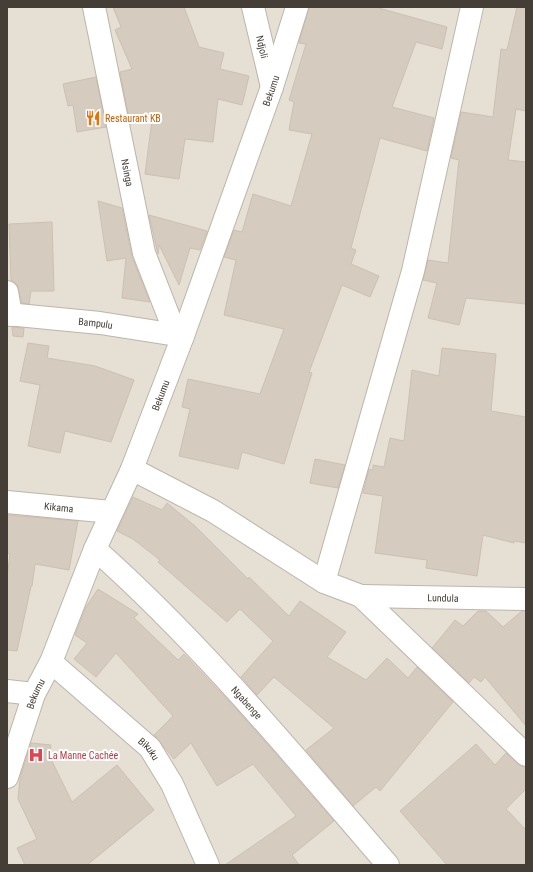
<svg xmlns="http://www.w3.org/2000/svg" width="533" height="872" viewBox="0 0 533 872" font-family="'Roboto Condensed',sans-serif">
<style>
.residential{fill:#e5dfd4}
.building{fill:#d6cbbf;stroke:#cdc0b0}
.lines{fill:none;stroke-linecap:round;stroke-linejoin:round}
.minor-casing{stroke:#bdb5a9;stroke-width:24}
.minor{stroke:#fff;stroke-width:22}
.labels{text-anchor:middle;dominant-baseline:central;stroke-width:4;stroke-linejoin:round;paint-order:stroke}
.street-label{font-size:10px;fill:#443e36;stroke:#fff}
.food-label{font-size:10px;fill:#c56008;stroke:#fff;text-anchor:start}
.health-label{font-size:10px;fill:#be3a42;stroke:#fff;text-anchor:start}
</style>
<rect width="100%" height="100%" fill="#f2eee6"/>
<rect class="residential" x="7" y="7" width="519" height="858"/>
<g class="building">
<path d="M113,7H184L199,47L224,53L220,69L249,76L242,105L218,99L213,142L185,139L179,179L145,174L152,120L130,124L120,72L132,69L115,30L121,27Z"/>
<path d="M309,7H375L447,27L442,49L416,42L392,107L434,118L427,151L380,138L351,248L356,250L351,264L379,276L370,297L342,285L309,372L312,373L284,464L242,452L238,469L179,456L190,409L182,407L188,379L260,394L284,329L224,315L236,260L224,257L234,230L242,232L253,194L291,206L312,134L289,130L294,102L289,100L306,44L299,43Z"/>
<path d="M517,7H526V111L516,109L508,160L526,162V304L466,298L459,325L428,318L437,283L423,280L428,260L448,263L459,160L451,158L461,112L493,117L501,49L507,50Z"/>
<path d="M96,77L106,127L77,132L73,105L68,106L63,84Z"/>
<path d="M98,201L122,208L132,257L150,302L122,298L126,258L107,261Z"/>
<path d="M149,215L207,231L200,250L190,248L179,285L159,245L158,254Z"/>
<path d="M52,222L54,291H31L29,304L22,303L17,284L11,280L9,224Z"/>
<path d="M12,327L24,328L23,337L13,336Z"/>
<path d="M28,343L49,346L47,358L95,366L134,380L111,442L65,431L60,453L28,446L40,385L20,381Z"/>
<path d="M442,348L496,354L491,411L526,417V543L514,541V543L483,535L477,576L426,568L427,560L375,553L383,496L363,493L369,469L373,470V465L384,467L390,438L404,441L412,370L439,376Z"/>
<path d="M315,459L345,465L338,488L310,483Z"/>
<path d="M133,497L162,510L167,503L195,526L248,579L249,577L289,616L300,601L346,632L327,657L366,680L387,658L408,678L417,667L453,702L380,791L376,787L353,806L306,750L334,728L274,677L257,695L241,677L273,641L240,609L227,622L158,562L160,560L133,539L117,531Z"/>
<path d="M7,515L78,521L69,570L35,564L32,586H31L17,651L7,650V578L10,554L7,553Z"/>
<path d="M98,589L138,614L134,618L178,660L184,654L237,710L334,821L292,855L299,865H225L296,816L253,764L217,786L191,743L174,759L154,735L173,716L116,653L96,677L74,659L87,643L75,635L86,607Z"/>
<path d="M478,611H486L503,627L522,611H526V726L485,677L481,682L474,677L469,683L432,648L455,620L463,626Z"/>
<path d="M31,743L51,745L50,757L72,802L117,765L154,810L87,865H25L17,848L37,839L18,799L20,778Z"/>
<path d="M476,744L495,765L506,753L518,764L526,767V789L506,809L526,830V865H447L400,811Z"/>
</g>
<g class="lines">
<g class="minor-casing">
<g id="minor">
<path id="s1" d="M94,7L144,253L176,335"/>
<path id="s2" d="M253,7L272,87"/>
<path d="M7,292L11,315"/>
<path id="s3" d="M7,314L100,323L183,336"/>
<path d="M132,469L213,511L324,582L361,596L526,755"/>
<path id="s4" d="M7,502L111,512"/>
<path id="s5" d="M95,549C202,644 295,757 388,865"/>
<path d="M324,582L413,271L472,7"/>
<path id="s6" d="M361,596L526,599"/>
<path id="s7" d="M51,662L150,748L172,784L208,865"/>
<path d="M7,691L34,694"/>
<path id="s8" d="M7,777L34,694L51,662L95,549L132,469L183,336L272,87L297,7"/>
</g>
</g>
<use href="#minor" class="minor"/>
</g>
<defs>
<g id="restaurant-bare" transform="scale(1.2)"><path d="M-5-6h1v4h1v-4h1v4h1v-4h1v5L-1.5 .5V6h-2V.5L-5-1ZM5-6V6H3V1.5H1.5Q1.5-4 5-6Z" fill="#e8710a" stroke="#fff" stroke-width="2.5" paint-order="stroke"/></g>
<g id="hospital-bare" transform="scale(1.2)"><path d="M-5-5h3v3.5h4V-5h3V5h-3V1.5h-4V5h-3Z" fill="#e0444e" stroke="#fff" stroke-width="2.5" paint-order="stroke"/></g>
</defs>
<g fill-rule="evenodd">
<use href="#restaurant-bare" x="93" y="118"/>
<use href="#hospital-bare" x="36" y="755"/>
</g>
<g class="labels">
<g class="street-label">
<text stroke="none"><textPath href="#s2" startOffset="41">Ndjoli</textPath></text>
<text stroke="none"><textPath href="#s8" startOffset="736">Bekumu</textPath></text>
<text stroke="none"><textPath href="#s1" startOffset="169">Nsinga</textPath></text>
<text stroke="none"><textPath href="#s3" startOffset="89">Bampulu</textPath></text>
<text stroke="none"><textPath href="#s8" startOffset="412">Bekumu</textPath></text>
<text stroke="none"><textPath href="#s4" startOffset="52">Kikama</textPath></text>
<text stroke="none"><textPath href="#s6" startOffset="82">Lundula</textPath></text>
<text stroke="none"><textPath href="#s8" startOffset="88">Bekumu</textPath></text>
<text stroke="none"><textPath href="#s5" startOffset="216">Ngabenge</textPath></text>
<text stroke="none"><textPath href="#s7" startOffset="131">Bikuku</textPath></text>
</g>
<g class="food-label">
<text x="105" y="118">Restaurant KB</text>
</g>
<g class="health-label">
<text x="48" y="755">La Manne Cachée</text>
</g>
</g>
<rect width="533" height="872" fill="none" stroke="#443e36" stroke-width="16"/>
</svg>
